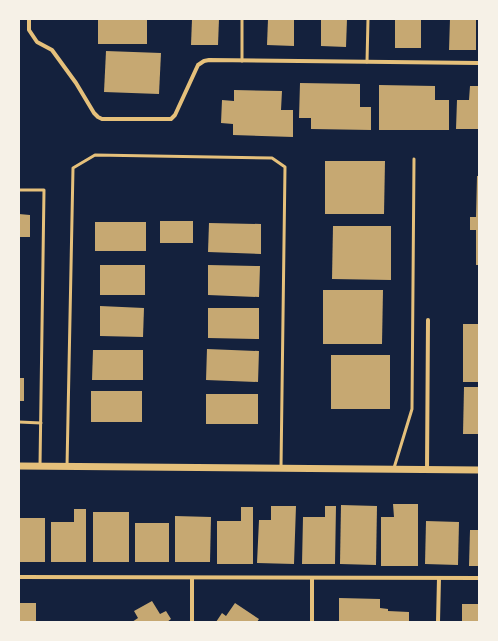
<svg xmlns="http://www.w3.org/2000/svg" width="498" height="641" viewBox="0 0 498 641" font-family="Georgia,serif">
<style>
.building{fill:#c6a872}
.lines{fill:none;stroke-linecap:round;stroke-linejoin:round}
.service{stroke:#e5c07b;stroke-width:3}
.minor{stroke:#e5c07b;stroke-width:4}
.tertiary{stroke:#e5c07b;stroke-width:7}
</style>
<rect width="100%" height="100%" fill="#14213d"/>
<g class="building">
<rect x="98" y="19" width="49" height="25"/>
<path d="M192,19H219L218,45H191Z"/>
<path d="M268,19H294V46L267,45Z"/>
<path d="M321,19H347L346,47L321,46Z"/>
<rect x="395" y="19" width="26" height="29"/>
<path d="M450,19H476V50H449Z"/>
<path d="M106,51L161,53L159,94L104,92Z"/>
<path d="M300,83L360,84V107H371V130L311,129V118H299Z"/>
<path d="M379,85L435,86V100H449V130H379Z"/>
<path d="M470,86H479V129H456L457,100H469Z"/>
<path d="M234,90L282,91L281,110H293V137L233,135V124L221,123L222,100L234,101Z"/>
<path d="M325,161H385L384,214H325Z"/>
<path d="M477,176H479V265H476V230H470V217H476Z"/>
<path d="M19,214L30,215V237H19Z"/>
<rect x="160" y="221" width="33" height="22"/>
<rect x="95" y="222" width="51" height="29"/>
<path d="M209,223L261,224V254L208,252Z"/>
<path d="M333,226H391V280L332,279Z"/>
<rect x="100" y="265" width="45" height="30"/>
<path d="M208,265L260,266L259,297L208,295Z"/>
<path d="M323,290H383L382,344H323Z"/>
<path d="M100,306L144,308L143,337L100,336Z"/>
<path d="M208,308H259V339L208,338Z"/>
<rect x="463" y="324" width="16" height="58"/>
<path d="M207,349L259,351L258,382L206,380Z"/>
<path d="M93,350H143V380H92Z"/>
<rect x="331" y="355" width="59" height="54"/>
<rect x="19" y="378" width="5" height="23"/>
<path d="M464,387H479V434H463Z"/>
<rect x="91" y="391" width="51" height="31"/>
<rect x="206" y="394" width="52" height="30"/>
<path d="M393,504H418V566H381V517H394Z"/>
<path d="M341,505L377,506L376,565L340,564Z"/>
<path d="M271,506H296L294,564L257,563L259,520H271Z"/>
<path d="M325,506H336L335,564H302L303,517H325Z"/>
<path d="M241,507H253V564H217V521H241Z"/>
<path d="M74,509H86V562H51V522H74Z"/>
<rect x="93" y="512" width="36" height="50"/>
<path d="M175,516L211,517L210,562H175Z"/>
<rect x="19" y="518" width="26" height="44"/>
<path d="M426,521L459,522L458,565L425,564Z"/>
<rect x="135" y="523" width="34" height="39"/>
<path d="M470,530H479V566H469Z"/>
<path d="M339,598L380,599V608L388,609V611L409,612V622H339Z"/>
<path d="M152,601L160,614L166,611L171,619L167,622H132L138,618L134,611Z"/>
<rect x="19" y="603" width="17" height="19"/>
<path d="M235,603L259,619L257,622H216L222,613L226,616Z"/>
<rect x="462" y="604" width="17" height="18"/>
</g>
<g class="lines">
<g class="service">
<path d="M242,61V19"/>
<path d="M367,62L368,19"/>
<path d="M19,190H44L40,466"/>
<path d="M19,422L41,423"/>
<path d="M67,467L73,168L95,155L272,158L285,167L281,468"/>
<path d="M394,468L412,409L414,159"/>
</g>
<g class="minor">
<path d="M29,19V30L37,42L52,50L76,83L94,113L98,117L102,119H171L175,115L198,65L204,61L209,60L479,63"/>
<path d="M427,470L428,320"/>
<path d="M19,577L479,578"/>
<path d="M192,578V622"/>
<path d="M312,622V578"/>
<path d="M438,622L439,578"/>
</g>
<path class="tertiary" d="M19,466L479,470"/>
</g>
<rect width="498" height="641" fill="none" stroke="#f6f1e7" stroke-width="40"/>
</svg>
